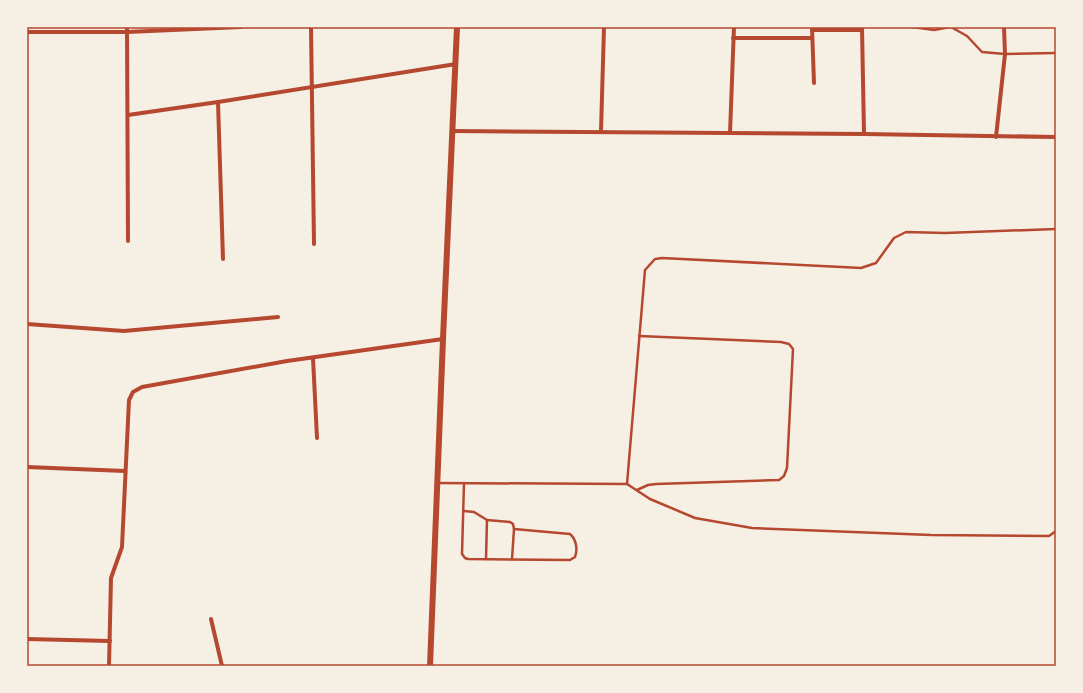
<svg xmlns="http://www.w3.org/2000/svg" width="1083" height="693" viewBox="0 0 1083 693" font-family="'DM Sans',sans-serif">
<style>
.lines{fill:none;stroke-linecap:round;stroke-linejoin:round}
.service{stroke:#b5482f;stroke-width:2.5}
.minor{stroke:#b5482f;stroke-width:4}
.tertiary{stroke:#b5482f;stroke-width:6}
.neatline{fill:none;stroke:#b5482f;stroke-width:1.5}
</style>
<rect width="100%" height="100%" fill="#f6efe4"/>
<g class="lines">
<g class="service">
<path d="M912,27L934,30L950,27"/>
<path d="M951,27L967,36L982,52L1005,54L1056,53"/>
<path d="M438,483L627,484L645,270L655,259L662,258L861,268L876,263L894,238L906,232L945,233L1056,229"/>
<path d="M464,483L462,554L465,558L468,559L570,560L575,557C578,549 576,539 570,534L514,529"/>
<path d="M627,484L650,499L695,518L752,528L931,535L1049,536L1056,531"/>
<path d="M637,490L648,485L656,484L779,480L784,476L787,468L793,349L789,344L781,342L639,336"/>
<path d="M464,511L474,512L487,520L510,522L513,524L514,529L512,559"/>
<path d="M486,559L487,520"/>
</g>
<g class="minor">
<path d="M127,27L128,241"/>
<path d="M311,27L314,244"/>
<path d="M812,27L814,83"/>
<path d="M862,27L864,134"/>
<path d="M812,30H861"/>
<path d="M27,32H127L241,27"/>
<path d="M733,38H812"/>
<path d="M218,102L223,259"/>
<path d="M128,115L218,102L456,64"/>
<path d="M452,131L864,134L1056,137"/>
<path d="M601,131L604,27"/>
<path d="M730,133L734,27"/>
<path d="M996,137L1005,54L1004,27"/>
<path d="M27,324L124,331L278,317"/>
<path d="M313,358L317,438"/>
<path d="M27,467L125,471"/>
<path d="M211,619L222,666"/>
<path d="M27,639L110,641"/>
<path d="M109,666L111,578L122,547L129,400L133,392L142,387L287,361L443,339"/>
</g>
<path class="tertiary" d="M430,666L443,339L457,27"/>
</g>
<rect width="1083" height="693" fill="none" stroke="#f6efe4" stroke-width="56"/>
<rect x="28" y="28" width="1027" height="637" class="neatline"/>
</svg>
